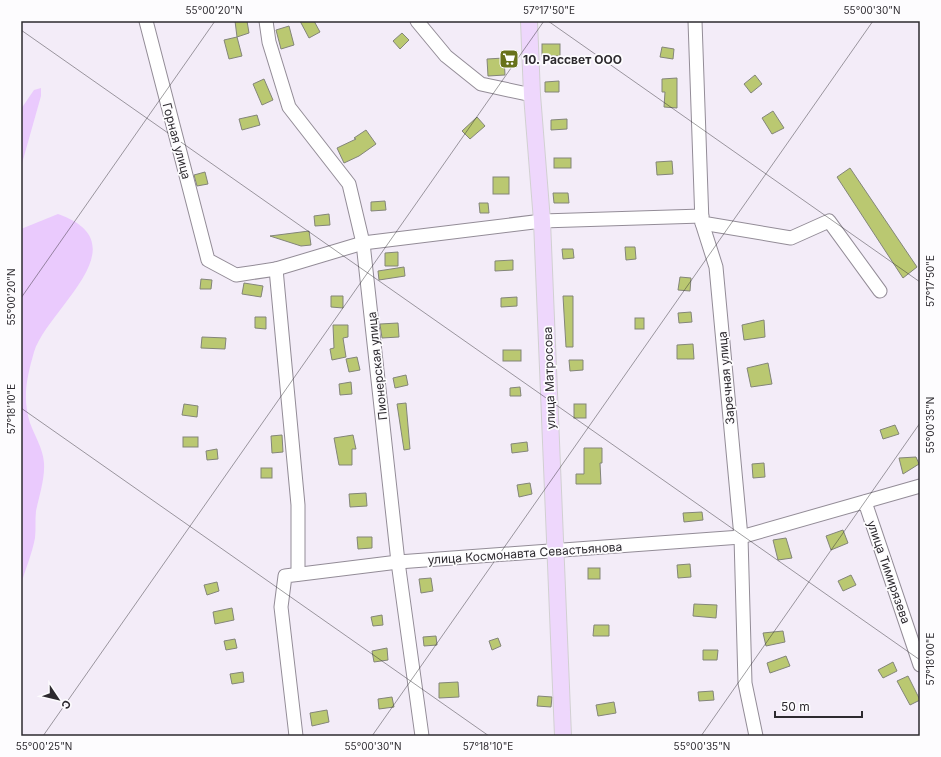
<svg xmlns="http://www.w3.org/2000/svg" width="941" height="757" viewBox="0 0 941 757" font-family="Inter,sans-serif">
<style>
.green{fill:#eacafd}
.building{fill:#bac871;stroke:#838579}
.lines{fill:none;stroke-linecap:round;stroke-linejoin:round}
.minor-casing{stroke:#938c97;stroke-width:15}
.major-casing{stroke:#d1d0d1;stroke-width:18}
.minor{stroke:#fff;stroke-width:13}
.major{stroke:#eed7fc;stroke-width:16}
.ticks{fill:none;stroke:#2d2a2f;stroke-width:1;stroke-opacity:0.45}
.labels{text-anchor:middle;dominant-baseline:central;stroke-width:3.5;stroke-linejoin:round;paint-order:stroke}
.poi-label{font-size:12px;font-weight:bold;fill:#2d2a2f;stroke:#fdfcfe;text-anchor:start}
.street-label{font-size:12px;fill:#2d2a2f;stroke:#fdfcfe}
.neatline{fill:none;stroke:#2d2a2f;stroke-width:1.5}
.ticks-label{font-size:10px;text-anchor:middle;fill:#2d2a2f}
</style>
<rect width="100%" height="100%" fill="#f3ecf8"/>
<g class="green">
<path d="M41,88V96L21,167V109L34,90Z"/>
<path d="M58,214C143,244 47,309 34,352C27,377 22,397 30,423C35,437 43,448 44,463C45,479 39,496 36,511C35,520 36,529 35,538C32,554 25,570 21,585V229Z"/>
</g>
<g class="building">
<path d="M235,21H247L249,33L237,37Z"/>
<path d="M300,21H314L320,32L309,38Z"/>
<path d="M289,26L294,45L281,49L276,30Z"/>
<path d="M402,33L409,40L400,49L393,41Z"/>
<path d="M237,37L242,56L229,59L224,40Z"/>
<rect x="542" y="44" width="18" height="12"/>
<path d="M662,47L674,49L673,59L660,57Z"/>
<path d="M504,58L505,75L488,76L487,59Z"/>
<path d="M755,75L762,84L751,93L744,84Z"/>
<path d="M677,78V108L664,107L665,92H662V79Z"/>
<path d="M264,79L273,100L262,105L253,84Z"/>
<path d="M559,81V92H545V82Z"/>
<path d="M773,111L784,128L772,134L762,118Z"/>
<path d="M257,115L260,125L242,130L239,119Z"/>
<path d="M477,117L485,126L470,139L462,131Z"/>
<path d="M567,119V129L551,130V120Z"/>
<path d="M366,130L376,144L359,156L344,163L337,148L356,139L354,138Z"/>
<rect x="554" y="158" width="17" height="10"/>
<path d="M672,161L673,174L657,175L656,162Z"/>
<path d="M850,168L917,267L903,278L837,177Z"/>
<path d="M205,172L208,184L197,186L194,175Z"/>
<rect x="493" y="177" width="16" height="17"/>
<path d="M553,193H568L569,203H554Z"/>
<path d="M385,201L386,210L371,211V202Z"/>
<path d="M479,203H488L489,213H480Z"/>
<path d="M329,214L330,225L315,226L314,216Z"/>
<path d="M309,231L311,245L301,246L270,236Z"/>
<path d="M625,247H635L636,259L626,260Z"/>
<path d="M562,249H573L574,258L563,259Z"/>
<path d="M398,252V266H385V253Z"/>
<path d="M513,260V270L495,271V261Z"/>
<path d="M404,267L405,276L379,280L378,271Z"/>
<path d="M680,277L691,278L690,291L678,290Z"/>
<path d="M201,279L212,280L211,289H200Z"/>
<path d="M244,283L263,286L261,297L242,294Z"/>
<path d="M331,296H343V308L331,307Z"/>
<path d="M563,296H573V347H566Z"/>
<path d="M517,297V306L501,307V298Z"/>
<path d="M691,312L692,322L679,323L678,313Z"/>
<path d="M255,317H266V329L255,328Z"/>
<rect x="635" y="318" width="9" height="11"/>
<path d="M764,320L765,337L744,340L742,325Z"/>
<path d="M398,323L399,337L382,338L380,324Z"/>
<path d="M333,325H348V337L343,338L346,357L332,360L330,349L334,348Z"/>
<path d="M202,337L226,338L225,349L201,348Z"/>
<path d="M693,344L694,359H677V345Z"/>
<rect x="503" y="350" width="18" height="11"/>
<path d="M357,357L360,370L349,372L346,359Z"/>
<path d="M569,360H583V370L570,371Z"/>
<path d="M768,363L772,384L751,387L747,368Z"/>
<path d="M406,375L408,385L395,388L393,378Z"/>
<path d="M351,382L352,394L340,395L339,384Z"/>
<path d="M520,387L521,396H510V388Z"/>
<path d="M406,403L410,449L404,450L397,404Z"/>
<path d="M184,404L198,406L197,417L182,415Z"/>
<rect x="574" y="404" width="12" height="14"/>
<path d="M895,425L899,434L883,439L880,430Z"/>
<path d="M282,435L283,452L272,453L271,436Z"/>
<path d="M353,435L356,449H352V465H339L334,438Z"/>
<rect x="183" y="437" width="15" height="10"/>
<path d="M527,442L528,451L512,453L511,444Z"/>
<path d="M584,448H602V463H600L601,484H576V474H584Z"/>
<path d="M217,449L218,459L207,460L206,451Z"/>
<path d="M916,457L919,464L903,474L899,458Z"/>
<path d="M764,463L765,477L753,478L752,464Z"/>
<rect x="261" y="468" width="11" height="10"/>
<path d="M530,483L532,494L519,497L517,485Z"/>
<path d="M366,493L367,506L350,507L349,494Z"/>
<path d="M702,512L703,520L684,522L683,513Z"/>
<path d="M843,530L848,543L831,550L826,536Z"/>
<path d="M357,537H372V548L358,549Z"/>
<path d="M786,538L792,558L778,560L773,540Z"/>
<path d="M690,564L691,577L678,578L677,565Z"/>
<rect x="588" y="568" width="12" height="11"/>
<path d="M851,575L856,585L843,591L838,581Z"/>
<path d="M431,578L433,591L421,593L419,579Z"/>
<path d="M217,582L219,591L207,595L204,585Z"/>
<path d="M694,604L717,605L716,618L693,616Z"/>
<path d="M232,608L234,620L215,624L213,612Z"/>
<path d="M382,615L383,625L373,626L371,617Z"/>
<path d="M594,625H609V636H593Z"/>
<path d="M783,631L785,642L766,646L763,633Z"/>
<path d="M436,636L437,645L424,646L423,637Z"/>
<path d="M498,638L501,646L492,650L489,641Z"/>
<path d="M235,639L237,648L226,650L224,641Z"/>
<path d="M387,648L388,660L374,662L372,651Z"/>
<path d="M703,650H718L717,660H703Z"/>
<path d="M786,656L790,666L770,673L767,663Z"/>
<path d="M893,662L897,671L883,678L878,670Z"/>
<path d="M243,672L244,682L232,684L230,674Z"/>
<path d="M908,676L920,700L910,705L897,681Z"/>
<path d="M458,682L459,697L439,698V683Z"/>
<path d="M713,691L714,700L699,701L698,692Z"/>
<path d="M538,696L552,697L551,707L537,706Z"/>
<path d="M392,697L394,707L379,709L378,699Z"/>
<path d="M614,702L616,713L598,716L596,705Z"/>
<path d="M327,710L329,722L312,726L310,713Z"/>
</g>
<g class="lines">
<g class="minor-casing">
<g id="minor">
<path d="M146,21L208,260L236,275L276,269"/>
<path d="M266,21L269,42L289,107L349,184L363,243L398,562L422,736"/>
<path d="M417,21L446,56L481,84L532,95"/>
<path d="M695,21L702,223L716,267L741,537L745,683L756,736"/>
<path d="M702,223L791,238L829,221L880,291"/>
<path d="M865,502L920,665"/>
<path d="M298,574V505L276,269L363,243L542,221L702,216"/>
<path d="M296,736L281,607L285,576L398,562L741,537L920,486"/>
</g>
</g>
<g class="major-casing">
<path id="major" d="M529,21L532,95L542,221L563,736"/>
</g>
<use href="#minor" class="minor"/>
<use href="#major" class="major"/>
</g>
<path class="ticks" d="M548,21L920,282M21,30L920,660M21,298L215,21M21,408L489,736M43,736L544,21M372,736L873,21M701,736L920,423"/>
<defs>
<g id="supermarket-square" transform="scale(1)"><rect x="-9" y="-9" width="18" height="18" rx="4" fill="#68721b" stroke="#fdfcfe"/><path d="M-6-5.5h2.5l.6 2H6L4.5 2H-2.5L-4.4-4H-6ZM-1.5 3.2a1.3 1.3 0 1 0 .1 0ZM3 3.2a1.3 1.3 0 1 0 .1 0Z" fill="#fff"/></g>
</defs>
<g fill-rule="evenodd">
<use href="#supermarket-square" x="509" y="59"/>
</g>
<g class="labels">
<g class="poi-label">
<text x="523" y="59">10. Рассвет ООО</text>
</g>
<g class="street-label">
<text transform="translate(177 141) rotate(75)">Горная улица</text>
<text transform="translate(377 366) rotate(-96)">Пионерская улица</text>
<text transform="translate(549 378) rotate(-92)">улица Матросова</text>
<text transform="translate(726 378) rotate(-95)">Заречная улица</text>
<text transform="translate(525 553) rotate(-4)">улица Космонавта Севастьянова</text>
<text transform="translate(889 572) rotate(71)">улица Тимирязева</text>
</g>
</g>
<rect width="941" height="757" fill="none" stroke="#fdfcfe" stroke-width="44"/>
<g transform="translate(58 699) rotate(125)" stroke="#fdfcfe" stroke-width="3" paint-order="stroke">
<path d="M0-3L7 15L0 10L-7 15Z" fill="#2d2a2f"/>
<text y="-6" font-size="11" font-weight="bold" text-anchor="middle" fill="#2d2a2f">С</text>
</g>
<path d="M775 711v6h87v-6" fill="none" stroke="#2d2a2f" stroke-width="2"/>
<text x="781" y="711" font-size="12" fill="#2d2a2f" stroke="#fdfcfe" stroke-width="3" paint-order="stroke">50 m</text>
<rect x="22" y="22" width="897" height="713" class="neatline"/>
<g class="ticks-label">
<text x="214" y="14">55°00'20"N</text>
<text x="549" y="14">57°17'50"E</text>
<text x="872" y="14">55°00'30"N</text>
<text transform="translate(930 281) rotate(-90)" y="4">57°17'50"E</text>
<text transform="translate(11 297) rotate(-90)" y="4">55°00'20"N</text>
<text transform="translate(11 409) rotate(-90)" y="4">57°18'10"E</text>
<text transform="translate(930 425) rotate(-90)" y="4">55°00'35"N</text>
<text transform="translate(930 659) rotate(-90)" y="4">57°18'00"E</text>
<text x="44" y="750">55°00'25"N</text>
<text x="373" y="750">55°00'30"N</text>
<text x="488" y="750">57°18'10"E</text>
<text x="702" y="750">55°00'35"N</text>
</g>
</svg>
